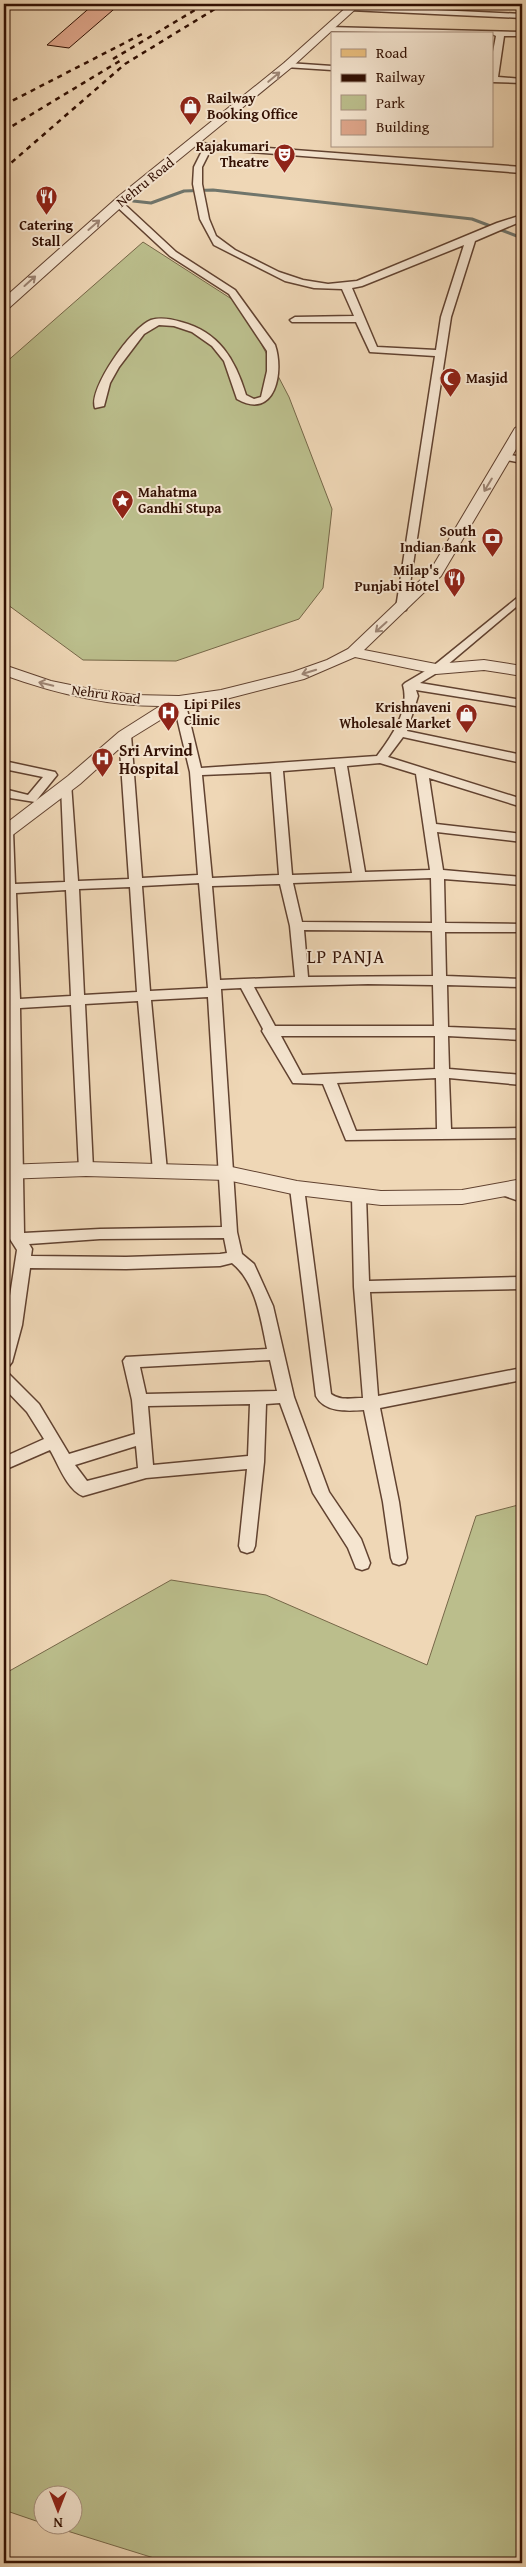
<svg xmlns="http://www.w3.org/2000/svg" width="526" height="2567" font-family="'Gentium Book Plus',serif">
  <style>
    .green { fill: #bbbe8c; stroke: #766748 }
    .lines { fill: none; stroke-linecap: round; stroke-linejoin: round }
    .stream { stroke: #70756b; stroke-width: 3 }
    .building { fill: #dfa68b; stroke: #321003 }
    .minor-casing { stroke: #614230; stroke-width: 3 }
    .tertiary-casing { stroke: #614230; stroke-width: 2 }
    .primary-casing { stroke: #321003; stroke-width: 3 }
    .minor { fill: #f5e5d0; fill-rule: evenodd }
    .tertiary { fill: #f5e5d0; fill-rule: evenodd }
    .primary { fill: #e8bc7b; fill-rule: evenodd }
    .rail { stroke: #321003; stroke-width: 2.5; stroke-dasharray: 5 5; stroke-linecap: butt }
    .oneway { stroke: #9d8574 }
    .labels { text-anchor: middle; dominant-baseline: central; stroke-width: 4; stroke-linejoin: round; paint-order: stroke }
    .far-poi-label { font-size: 14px; font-weight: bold; fill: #321003; stroke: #f5e5d0; text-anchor: start }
    .far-street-label { font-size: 14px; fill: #321003; stroke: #f5e5d0 }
    .poi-label { font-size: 16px; font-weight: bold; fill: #321003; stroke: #f5e5d0; text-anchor: start }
    .neighbourhood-label { font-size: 18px; letter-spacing: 1px; fill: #321003; stroke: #f5e5d0 }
  </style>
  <rect width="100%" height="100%" fill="#efd7b6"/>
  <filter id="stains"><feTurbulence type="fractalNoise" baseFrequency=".004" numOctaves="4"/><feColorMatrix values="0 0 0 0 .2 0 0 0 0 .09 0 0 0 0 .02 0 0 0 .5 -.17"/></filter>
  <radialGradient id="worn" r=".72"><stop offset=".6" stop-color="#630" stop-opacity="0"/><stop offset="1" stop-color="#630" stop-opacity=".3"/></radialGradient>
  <!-- green -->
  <g class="green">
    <polygon points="143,242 241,305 289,397 332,509 323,588 299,619 176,661 83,660 4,602 4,364"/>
    <polygon points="522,1504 522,2563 170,2563 48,2525 72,2524 72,2494 42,2494 42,2523 4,2510 4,1674 171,1580 266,1595 427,1665 476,1516"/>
  </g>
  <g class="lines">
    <!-- stream -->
    <polyline class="stream" points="133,201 151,203 184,191 213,190 472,219 522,238"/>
  </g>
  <!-- building -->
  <polygon class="building" points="94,4 120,4 69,48 47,45"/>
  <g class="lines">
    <defs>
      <g id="minor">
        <polygon points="352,6 522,14 522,18 349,10 349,6"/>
        <polygon points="328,27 522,32 522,36 504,36 498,77 522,79 522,83 492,82 492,57 496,36 492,34 325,31 324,29"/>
        <polygon points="288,63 332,66 332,70 285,67 285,63"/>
        <path d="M200 143 522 167V173L211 149 202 167V184L209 219 216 236 235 250 279 272 303 280 328 284 357 281 497 223 522 215V221L475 241 451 317 406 610 402 611 396 608 435 356 370 352 356 322H292L290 320 295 317 354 316 342 289 314 288 285 281 214 245 200 219 193 184 194 167 203 149 196 146ZM464 245 441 317 436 350 377 347 352 288 362 286Z"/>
        <path d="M115 201H121L176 252 235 290 275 345C284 371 276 421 237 399L224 361 212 346 192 332 174 326 159 325 144 334 119 367 110 383 104 406 95 408C88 389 132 327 151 320 161 317 171 319 181 322 219 332 235 359 246 395L254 399 261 397 267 371V351L229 294 170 256 115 205Z"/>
        <polygon points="505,454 522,457 522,463 501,459 500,457"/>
        <path d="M522 594V602L440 671 420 683 522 700V707L416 690 418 696 407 731 522 755V763L403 737 388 757 522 799V807L429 778 436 824 522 834V842L437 832 443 870 522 877V885L444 879 445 923 522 924V932H445L446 976 522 979V987L447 985 448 1027 522 1030V1040L448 1036 449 1069 522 1075V1085L449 1078 451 1129 522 1128V1138L346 1140 323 1084 293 1083 262 1031 263 1029 241 988 221 989 237 1232 242 1254 254 1264 273 1306 294 1397 329 1492 361 1539 370 1563 368 1568 362 1570 356 1568 348 1548 313 1493 280 1403 266 1404 264 1462 255 1546 253 1551 247 1553 241 1551 239 1546 247 1469 146 1478 83 1496C67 1490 58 1463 50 1450L4 1470V1457L44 1439 27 1412 4 1388V1372L9 1374 39 1404 69 1454 135 1434 132 1400 123 1361 126 1357 267 1349C261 1320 256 1282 232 1263L220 1266 126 1269 30 1268 22 1325 12 1362 9 1366 4 1368V1335L17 1250 10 1239 7 1172 4 828H11L13 831 15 884 65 882 61 786 63 783H71L78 881 129 879 119 735 125 731 131 735 142 878 198 875 190 772 173 701 175 698H183L185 701 201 768 377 756C392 736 410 710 403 685L405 683 432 667ZM380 763 416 774 430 870 365 872 347 766ZM335 767 352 873 292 875 283 771ZM271 772 279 875 212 878 202 775ZM431 878 432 923 302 922 293 883ZM199 883 208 988 150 991 142 886ZM280 884 290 926 295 977 220 980 212 886ZM130 887 137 992 84 995 79 889ZM66 890 71 996 20 999 16 893ZM304 930 432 931 433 976 308 977ZM368 984 433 985 434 1026H275L254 987ZM208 997 222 1227 100 1229 24 1233 20 1008 71 1005 79 1169 86 1174 93 1169 85 1004 138 1001 153 1171 160 1176 167 1171 151 1000ZM281 1036H435V1069L302 1075ZM436 1078 437 1129 356 1131 337 1083ZM224 1238 227 1253 220 1254 126 1257 31 1256 32 1249 29 1244 100 1239ZM270 1360 277 1391 146 1394 140 1367ZM250 1404 248 1456 153 1465 148 1406ZM136 1446 138 1468 87 1481 75 1465Z"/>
        <polygon points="4,761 55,772 57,775 35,802 4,797 4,789 28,795 43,777 4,769"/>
        <path d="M297 1183 304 1188 331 1394C340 1401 352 1398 363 1398L354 1287 352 1196 354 1192H364L366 1196 369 1281 522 1277V1289L370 1292 378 1396 522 1368V1380L380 1408 399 1502 407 1558 405 1563 399 1565 393 1563 391 1558 383 1502 364 1410C348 1411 325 1413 316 1396L290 1188Z"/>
        <polygon points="504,1185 522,1191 522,1202 499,1194 497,1190 499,1186"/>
      </g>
      <g id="tertiary">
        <polygon points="350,4 361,4 292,67 127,202 9,308 4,309 4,298 119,196 284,63"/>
        <path d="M522 424V439L441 576 364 650 436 664 484 660 522 666V676L484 670 436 674 355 657 304 679 222 700 183 706 131 738 80 784 10 837 4 838V825L68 776 119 732 160 706C107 706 54 693 4 675V665L51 681 90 689 134 695 179 696 221 690 293 672 327 660 348 649 430 571 515 428Z"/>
        <polygon points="86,1162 227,1166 297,1181 381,1191 462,1190 522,1179 522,1193 462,1204 381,1205 297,1195 227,1180 86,1176 4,1179 4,1165"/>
      </g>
      <polygon id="primary" points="4,4 13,4 4,9"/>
    </defs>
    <!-- minor casing -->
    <use href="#minor" class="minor-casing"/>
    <!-- tertiary casing -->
    <use href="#tertiary" class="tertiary-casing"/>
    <!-- primary casing -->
    <use href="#primary" class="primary-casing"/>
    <!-- minor -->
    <use href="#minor" class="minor"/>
    <!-- tertiary -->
    <use href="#tertiary" class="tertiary"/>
    <!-- primary -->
    <use href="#primary" class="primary"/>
    <!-- rail -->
    <g class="rail">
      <polyline points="113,59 205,4"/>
      <polyline points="4,105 144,33"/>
      <polyline points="4,131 123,59"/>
      <polyline points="4,169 125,64 223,4"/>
    </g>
  </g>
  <!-- one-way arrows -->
  <defs><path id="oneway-shaft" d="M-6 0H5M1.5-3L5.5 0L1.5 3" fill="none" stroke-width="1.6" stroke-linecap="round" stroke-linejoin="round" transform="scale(1.25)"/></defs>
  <g class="oneway">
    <use href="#oneway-shaft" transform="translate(274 77) rotate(-40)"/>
    <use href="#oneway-shaft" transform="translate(94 225) rotate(-41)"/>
    <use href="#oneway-shaft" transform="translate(30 281) rotate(-42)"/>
    <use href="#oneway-shaft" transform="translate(488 485) rotate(121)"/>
    <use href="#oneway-shaft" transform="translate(381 627) rotate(138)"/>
    <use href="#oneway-shaft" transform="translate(309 672) rotate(163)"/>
    <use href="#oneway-shaft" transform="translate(46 684) rotate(-167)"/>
  </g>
  <!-- icons -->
  <defs>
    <symbol id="shop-pin" viewBox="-11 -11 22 30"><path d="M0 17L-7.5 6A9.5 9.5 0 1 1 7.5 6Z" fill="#8f2418" stroke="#f5e5d0"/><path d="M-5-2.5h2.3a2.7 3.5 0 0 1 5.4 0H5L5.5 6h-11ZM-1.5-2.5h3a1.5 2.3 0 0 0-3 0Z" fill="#fff"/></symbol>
    <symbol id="theatre-pin" viewBox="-11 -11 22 30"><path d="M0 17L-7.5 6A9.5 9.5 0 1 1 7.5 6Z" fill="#8f2418" stroke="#f5e5d0"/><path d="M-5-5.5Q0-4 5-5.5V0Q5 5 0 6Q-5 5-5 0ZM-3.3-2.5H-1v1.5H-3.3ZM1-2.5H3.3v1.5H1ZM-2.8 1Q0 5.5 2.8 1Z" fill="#fff"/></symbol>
    <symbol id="restaurant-pin" viewBox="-11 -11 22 30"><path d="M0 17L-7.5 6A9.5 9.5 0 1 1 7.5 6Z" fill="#8f2418" stroke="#f5e5d0"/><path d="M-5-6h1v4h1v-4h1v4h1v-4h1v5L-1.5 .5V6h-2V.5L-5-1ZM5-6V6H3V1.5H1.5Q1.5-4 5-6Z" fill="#fff"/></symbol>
    <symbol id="mosque-pin" viewBox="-11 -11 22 30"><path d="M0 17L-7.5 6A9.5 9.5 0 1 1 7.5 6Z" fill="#8f2418" stroke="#f5e5d0"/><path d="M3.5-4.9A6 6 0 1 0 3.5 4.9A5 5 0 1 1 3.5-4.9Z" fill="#fff"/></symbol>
    <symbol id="sight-pin" viewBox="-11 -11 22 30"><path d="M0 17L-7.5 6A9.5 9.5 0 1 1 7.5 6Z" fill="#8f2418" stroke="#f5e5d0"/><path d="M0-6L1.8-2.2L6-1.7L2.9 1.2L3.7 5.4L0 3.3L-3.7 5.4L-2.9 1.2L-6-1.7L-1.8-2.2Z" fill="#fff"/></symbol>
    <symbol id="bank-pin" viewBox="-11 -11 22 30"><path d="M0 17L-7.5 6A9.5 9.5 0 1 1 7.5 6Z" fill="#8f2418" stroke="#f5e5d0"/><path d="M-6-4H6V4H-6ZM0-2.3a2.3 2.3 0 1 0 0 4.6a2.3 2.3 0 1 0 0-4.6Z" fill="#fff"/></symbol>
    <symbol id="hospital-pin" viewBox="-11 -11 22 30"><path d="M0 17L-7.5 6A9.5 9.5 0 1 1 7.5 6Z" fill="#8f2418" stroke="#f5e5d0"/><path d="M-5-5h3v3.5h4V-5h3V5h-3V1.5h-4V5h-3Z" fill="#fff"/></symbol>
  </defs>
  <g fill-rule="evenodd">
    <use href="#shop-pin" x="178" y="94" width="25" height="34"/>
    <use href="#theatre-pin" x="272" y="142" width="25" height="34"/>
    <use href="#restaurant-pin" x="34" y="184" width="25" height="34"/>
    <use href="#mosque-pin" x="438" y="366" width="25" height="34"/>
    <use href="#sight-pin" x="110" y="488" width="25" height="34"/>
    <use href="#bank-pin" x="480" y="526" width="25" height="34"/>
    <use href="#restaurant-pin" x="442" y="566" width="25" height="34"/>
    <use href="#hospital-pin" x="156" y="700" width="25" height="34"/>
    <use href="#shop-pin" x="454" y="702" width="25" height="34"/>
    <use href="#hospital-pin" x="90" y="746" width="25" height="34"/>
  </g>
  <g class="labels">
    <!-- far-poi labels -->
    <g class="far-poi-label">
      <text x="207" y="98">Railway<tspan x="207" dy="16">Booking Office</tspan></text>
      <text x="269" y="146" text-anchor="end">Rajakumari<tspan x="269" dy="16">Theatre</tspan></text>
      <text x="46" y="225" text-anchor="middle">Catering<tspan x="46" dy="16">Stall</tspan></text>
      <text x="466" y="378">Masjid</text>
      <text x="138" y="492">Mahatma<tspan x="138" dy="16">Gandhi Stupa</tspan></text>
      <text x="476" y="531" text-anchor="end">South<tspan x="476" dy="16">Indian Bank</tspan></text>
      <text x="439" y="570" text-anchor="end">Milap's<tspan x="439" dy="16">Punjabi Hotel</tspan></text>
      <text x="184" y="704">Lipi Piles<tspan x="184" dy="16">Clinic</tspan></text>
      <text x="451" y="707" text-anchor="end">Krishnaveni<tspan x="451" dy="16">Wholesale Market</tspan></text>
    </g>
    <!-- far-street labels -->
    <g class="far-street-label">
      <text transform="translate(145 182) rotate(-39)">Nehru Road</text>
      <text transform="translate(106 694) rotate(8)">Nehru Road</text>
    </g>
    <!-- poi labels -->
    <g class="poi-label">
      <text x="119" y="750">Sri Arvind<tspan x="119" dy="18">Hospital</tspan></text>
    </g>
    <!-- neighbourhood labels -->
    <g class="neighbourhood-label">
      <text x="346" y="956">LP PANJA</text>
    </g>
  </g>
  <!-- margin -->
  <rect width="526" height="2567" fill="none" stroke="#efd7b6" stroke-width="20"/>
  <rect x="5" y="5" width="516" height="2557" fill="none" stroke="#321003" stroke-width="2.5"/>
  <rect x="10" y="10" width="506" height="2547" fill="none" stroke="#321003"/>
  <!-- legend -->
  <rect x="331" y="32" width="162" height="115" fill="#f5e5d0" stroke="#a7907e"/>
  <rect x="341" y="49" width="25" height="8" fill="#e8bc7b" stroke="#a7907e"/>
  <text x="376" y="58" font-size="15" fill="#321003">Road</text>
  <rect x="341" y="74" width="25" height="8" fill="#321003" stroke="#a7907e"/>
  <text x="376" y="82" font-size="15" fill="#321003">Railway</text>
  <rect x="341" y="95" width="25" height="15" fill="#bbbe8c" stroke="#a7907e"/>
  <text x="376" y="108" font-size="15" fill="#321003">Park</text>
  <rect x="341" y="120" width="25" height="15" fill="#dfa68b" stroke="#a7907e"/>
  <text x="376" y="132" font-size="15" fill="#321003">Building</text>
  <!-- north arrow -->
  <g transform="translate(58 2510) rotate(180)"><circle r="24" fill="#f5e5d0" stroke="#a7907e"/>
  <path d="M0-4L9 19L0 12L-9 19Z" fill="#8f2418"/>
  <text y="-8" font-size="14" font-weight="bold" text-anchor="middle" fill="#321003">N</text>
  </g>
  <rect width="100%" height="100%" filter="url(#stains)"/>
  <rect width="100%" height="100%" fill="url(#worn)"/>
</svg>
